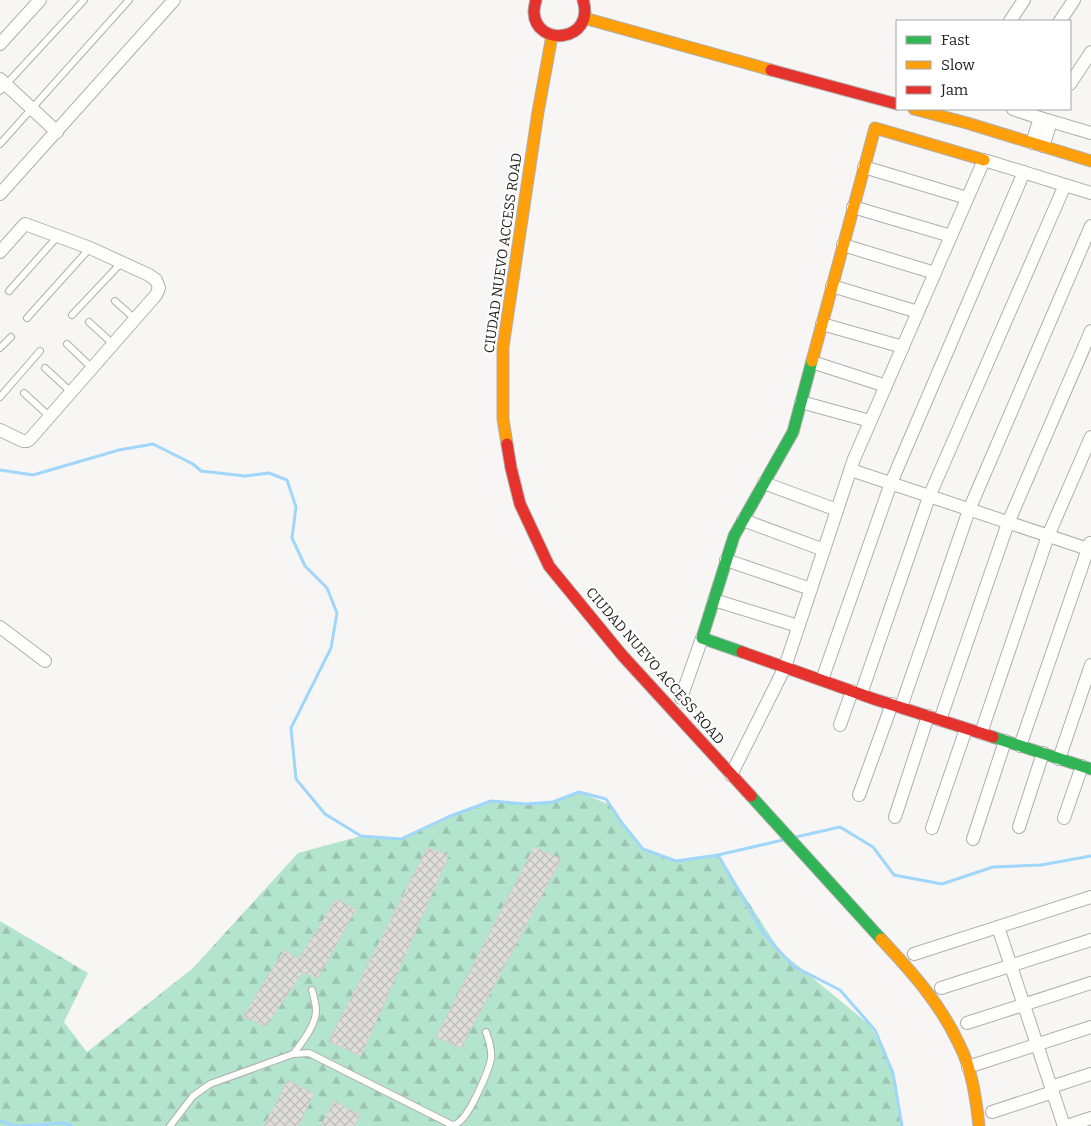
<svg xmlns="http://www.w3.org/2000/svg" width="1091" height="1126" font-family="Bitter,serif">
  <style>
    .forest { fill: url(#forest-firs) }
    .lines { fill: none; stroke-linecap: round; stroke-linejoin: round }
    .stream { stroke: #a0d6fa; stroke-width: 3 }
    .building { fill: url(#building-cross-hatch); stroke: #d1d0ce }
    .lane-casing { stroke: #b0afae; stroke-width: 8 }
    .street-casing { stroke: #b0afae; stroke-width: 14 }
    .fast-casing { stroke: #b0afae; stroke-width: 13 }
    .slow-casing { stroke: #b0afae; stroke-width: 13 }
    .jam-casing { stroke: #b0afae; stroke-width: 13 }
    .lane { stroke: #fefefd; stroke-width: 6 }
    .street { stroke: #fefefd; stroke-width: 12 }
    .fast { stroke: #30b455; stroke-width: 11 }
    .slow { stroke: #ff9f0a; stroke-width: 11 }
    .jam { stroke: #e5322d; stroke-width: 11 }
    .labels { text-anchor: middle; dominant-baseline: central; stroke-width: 4; stroke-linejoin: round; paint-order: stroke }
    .street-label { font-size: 14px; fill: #222120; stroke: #fff }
  </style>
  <defs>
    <pattern id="forest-firs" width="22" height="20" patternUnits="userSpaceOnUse" patternTransform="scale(1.25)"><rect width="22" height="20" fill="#b3e4cd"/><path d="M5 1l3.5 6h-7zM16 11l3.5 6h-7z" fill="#9ac3b0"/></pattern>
    <pattern id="building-cross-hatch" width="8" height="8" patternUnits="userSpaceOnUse" patternTransform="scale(1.25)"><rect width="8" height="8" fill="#dfdddc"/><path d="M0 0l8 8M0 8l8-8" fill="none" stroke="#bfbdbc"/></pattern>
  </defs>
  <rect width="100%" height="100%" fill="#f8f6f4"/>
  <!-- forest -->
  <polygon class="forest" points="579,792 610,805 643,849 676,861 718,855 780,951 871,1026 893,1073 902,1126 0,1126 0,921 88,973 64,1022 87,1052 193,968 298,853 361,836 401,839 447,817 494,801 528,804 553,802"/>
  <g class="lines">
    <!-- stream -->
    <g class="stream">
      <polyline points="0,470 33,475 119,450 153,444 193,464 201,471 245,476 269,473 287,480 296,507 292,538 305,566 327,588 337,613 331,648 291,728 296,779 325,814 361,836 401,839 448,817 491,801 526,804 553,802 579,792 606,799 622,823 643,849 676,861 718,855 783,840"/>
      <polyline points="796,837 840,827 873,847 894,875 942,884 993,867 1041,865 1091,856"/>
      <polyline points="718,855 764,934 793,966 840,990 875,1030 893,1073 902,1126"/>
      <polyline points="0,1121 17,1126"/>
      <polyline points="21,1126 64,1123 72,1126"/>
    </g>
  </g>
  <!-- building -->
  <g class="building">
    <polygon points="534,847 561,859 461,1048 436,1037"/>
    <polygon points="427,848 449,855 361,1056 329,1041"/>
    <polygon points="336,899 356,909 318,978 303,972 266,1026 243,1017 284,950 299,959"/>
    <polygon points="288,1080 314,1094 298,1126 264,1126"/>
    <polygon points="334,1101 360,1115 354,1126 321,1126"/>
  </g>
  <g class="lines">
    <defs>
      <g id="lane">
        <polyline points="0,91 84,0"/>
        <polyline points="0,144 129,0"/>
        <polyline points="9,291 58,236"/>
        <polyline points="115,301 135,319"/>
        <polyline points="72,315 122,262"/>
        <polyline points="27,318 90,248"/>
        <polyline points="89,322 113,344"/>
        <polyline points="67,344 92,368"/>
        <polyline points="0,348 11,337"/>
        <polyline points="45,368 71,392"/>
        <polyline points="24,393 49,416"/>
        <polyline points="0,397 40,351"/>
        <path d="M293 1054C302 1043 316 1025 316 1011 316 1004 314 997 312 990"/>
        <path d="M170 1126 193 1096 210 1084 293 1054 309 1053 452 1125C454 1125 457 1124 459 1122 470 1114 488 1073 491 1059 492 1050 489 1040 486 1032"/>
      </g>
      <g id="street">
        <polyline points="1010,21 1024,0"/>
        <polyline points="1060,21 1074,0"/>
        <polyline points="0,44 40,0"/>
        <polyline points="0,79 57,132"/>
        <polyline points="1070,84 1091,52"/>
        <polyline points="1013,109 1040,118 1091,133"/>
        <polyline points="1032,143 1040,118"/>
        <polyline points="1043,146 1051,122"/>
        <polyline points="864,167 967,198"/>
        <polyline points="0,194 174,0"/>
        <polyline points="853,207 951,236"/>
        <polyline points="843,245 935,273"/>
        <polyline points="0,252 25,224 90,248 149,275 156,280 159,288 156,295 30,439 27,441 23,441 0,430"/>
        <polyline points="832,286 918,312"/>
        <polyline points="822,324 903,347"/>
        <polyline points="812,362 886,386"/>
        <polyline points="801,402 870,421"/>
        <polyline points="851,470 1091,550"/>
        <polyline points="764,483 837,510"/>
        <polyline points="743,520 824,550"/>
        <polyline points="726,560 811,589"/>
        <polyline points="714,600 798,626"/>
        <polyline points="0,627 45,661"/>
        <polyline points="822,680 891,483 1024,172"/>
        <polyline points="861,694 929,497 1065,185"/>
        <polyline points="681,698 702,638"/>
        <polyline points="901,707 969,510 1091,226"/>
        <polyline points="940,720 1008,523 1091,331"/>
        <polyline points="840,725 852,691"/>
        <polyline points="981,733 1048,536 1091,437"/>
        <polyline points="1020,746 1090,543"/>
        <polyline points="1059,759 1091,665"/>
        <polyline points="731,775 785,667 854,459 984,160 1091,193"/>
        <polyline points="859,795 892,704"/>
        <polyline points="895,817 928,716"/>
        <polyline points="1064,818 1082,766"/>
        <polyline points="1019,827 1043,753"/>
        <polyline points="932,828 966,729"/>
        <polyline points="973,839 1005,741"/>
        <polyline points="998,927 1064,1126"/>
        <polyline points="914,954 1091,897"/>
        <polyline points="941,988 1091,940"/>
        <polyline points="967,1023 1091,983"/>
        <polyline points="968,1067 1091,1027"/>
        <polyline points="1051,1087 1091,1074"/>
        <polyline points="992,1112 1053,1092"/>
        <polyline points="1067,1126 1091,1118"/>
      </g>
      <g id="fast">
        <polyline points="742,652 702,638 734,536 793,432 812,361"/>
        <polyline points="993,737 1091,769"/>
        <polyline points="751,796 881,939"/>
      </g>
      <g id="slow">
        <polyline points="584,18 771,70"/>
        <polyline points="914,109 967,123 1091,161"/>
        <polyline points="812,361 875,128 984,160"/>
        <polyline points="507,444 503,419 503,347 538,112 552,36"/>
        <path d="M881 939C911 971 940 1003 959 1044 972 1069 976 1098 979 1126"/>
      </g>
      <g id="jam">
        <path d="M536 0C535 4 534 8 534 12 535 48 596 42 583 0"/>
        <polyline points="771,70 897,104"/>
        <polyline points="507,444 511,468 520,504 549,566 622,655 751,796"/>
        <polyline points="742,652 874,699 993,737"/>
      </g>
    </defs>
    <!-- lane casing -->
    <use href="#lane" class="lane-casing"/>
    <!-- street casing -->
    <use href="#street" class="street-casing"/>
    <!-- fast casing -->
    <use href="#fast" class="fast-casing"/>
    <!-- slow casing -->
    <use href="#slow" class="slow-casing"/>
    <!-- jam casing -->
    <use href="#jam" class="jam-casing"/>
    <!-- lane -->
    <use href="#lane" class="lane"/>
    <!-- street -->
    <use href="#street" class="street"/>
    <!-- fast -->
    <use href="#fast" class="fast"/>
    <!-- slow -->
    <use href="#slow" class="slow"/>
    <!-- jam -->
    <use href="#jam" class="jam"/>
  </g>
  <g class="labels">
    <!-- street labels -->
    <g class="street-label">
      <text transform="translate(503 253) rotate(-82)">CIUDAD NUEVO ACCESS ROAD</text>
      <text transform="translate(655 666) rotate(49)">CIUDAD NUEVO ACCESS ROAD</text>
    </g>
  </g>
  <!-- legend -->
  <rect x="896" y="20" width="175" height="90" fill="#ffffff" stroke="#a7a6a6"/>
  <rect x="906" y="36" width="25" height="8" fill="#30b455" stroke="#a7a6a6"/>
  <text x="941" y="45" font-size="15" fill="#222120">Fast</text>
  <rect x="906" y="61" width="25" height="8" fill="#ff9f0a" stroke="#a7a6a6"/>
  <text x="941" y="70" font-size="15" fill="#222120">Slow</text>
  <rect x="906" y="86" width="25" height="8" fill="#e5322d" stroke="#a7a6a6"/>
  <text x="941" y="95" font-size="15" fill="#222120">Jam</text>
</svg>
